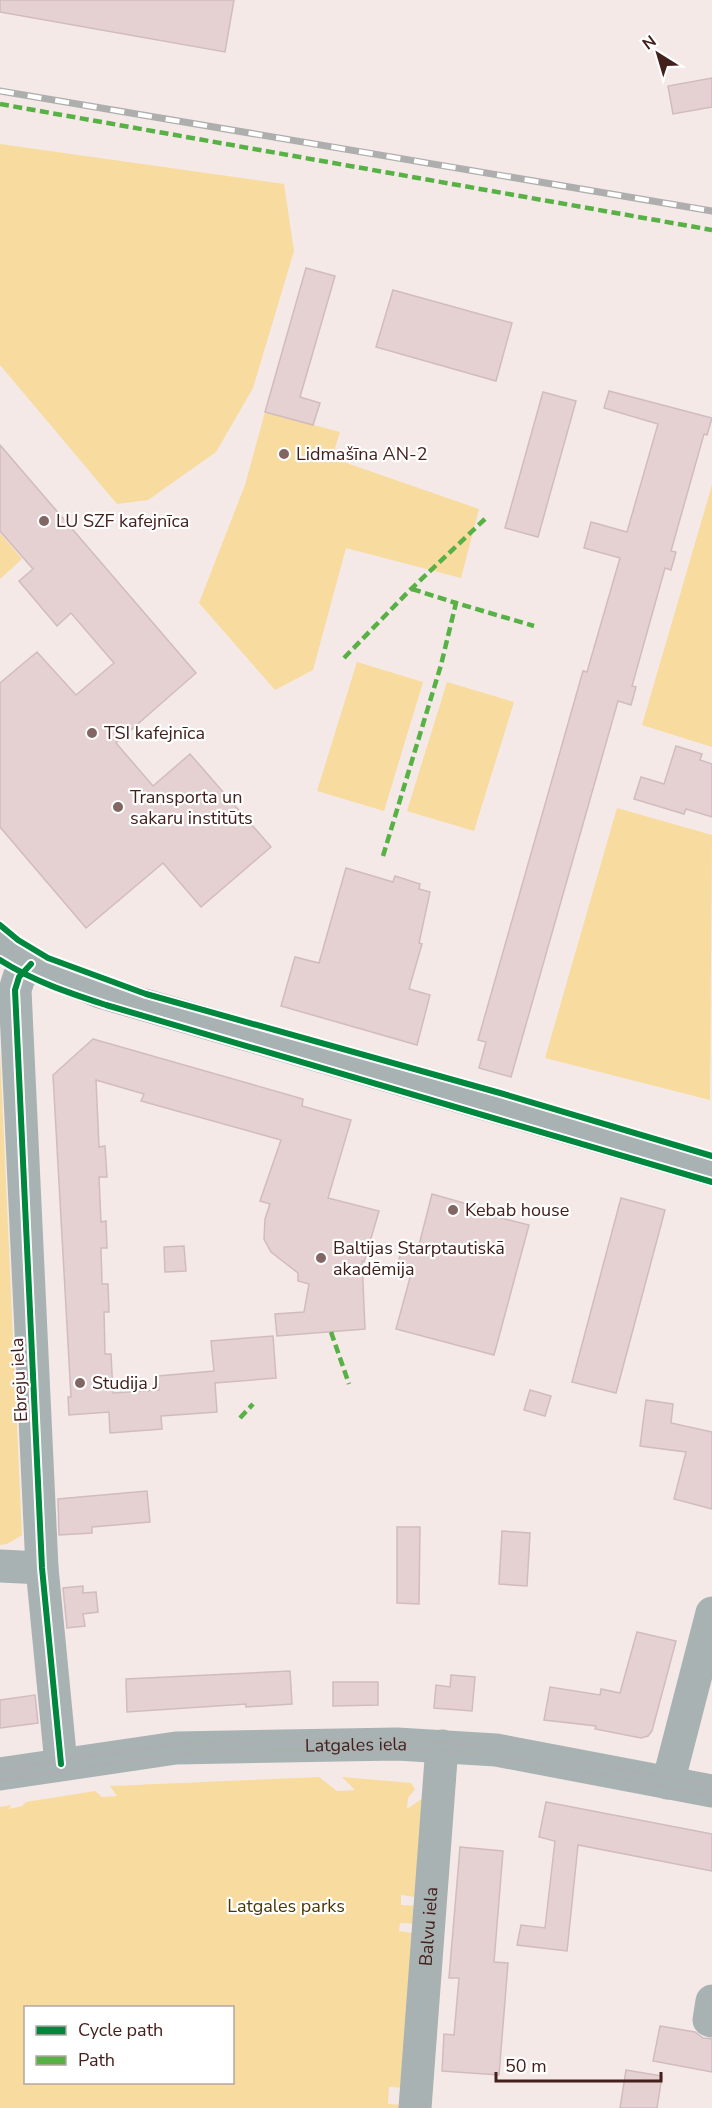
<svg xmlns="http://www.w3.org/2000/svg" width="712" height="2108" font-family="'Nunito Sans',sans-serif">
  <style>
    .green { fill: #f8db9e; fill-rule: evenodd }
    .building { fill: #e5d1d2; stroke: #d1bbbe; stroke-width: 1.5 }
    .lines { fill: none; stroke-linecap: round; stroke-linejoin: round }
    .minor { stroke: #a8b2b3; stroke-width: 33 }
    .tram { stroke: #aeaeae; stroke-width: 1.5 }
    .rail-casing { stroke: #aeaeae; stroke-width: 7 }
    .rail { stroke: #fff; stroke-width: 4.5; stroke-dasharray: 14; stroke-linecap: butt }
    .quiet { stroke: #57b145; stroke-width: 4.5; stroke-dasharray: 9 4.5; stroke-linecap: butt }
    .cycleway-casing { stroke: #fff; stroke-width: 10 }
    .cycleway { stroke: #00873e; stroke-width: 6 }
    .poi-dot { fill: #816663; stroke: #fff; stroke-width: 2 }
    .labels { text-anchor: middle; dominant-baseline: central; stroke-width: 4.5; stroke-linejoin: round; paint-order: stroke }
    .poi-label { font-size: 18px; fill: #43201c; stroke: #fff; text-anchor: start }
    .street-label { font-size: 18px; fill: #43201c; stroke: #fff }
    .park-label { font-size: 18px; fill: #493600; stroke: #fff }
  </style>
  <rect width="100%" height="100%" fill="#f4e9e7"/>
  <!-- green -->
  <g class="green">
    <polygon points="0,144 284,184 294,251 253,388 216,452 148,500 117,504 0,365"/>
    <polygon points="265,412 340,432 332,458 479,509 461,578 346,548 313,670 275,690 199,603 245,485"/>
    <polygon points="712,485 712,747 642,725"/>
    <polygon points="0,533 22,559 0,579"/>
    <polygon points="357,662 423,682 384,811 317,791"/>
    <polygon points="447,682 514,702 474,831 407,811"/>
    <polygon points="617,808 712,835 710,1100 545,1058"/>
    <polygon points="0,1051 22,1535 7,1544 0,1545"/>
    <path d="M319 1777 337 1791 355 1790 342 1777 411 1783 415 1789 408 1798 407 1809 429 1794 422 1898 401 1895V1905L421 1906 419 1924 400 1923 399 1931 419 1934 407 2088 389 2087 388 2104 405 2105V2108H0V1807L11 1805 9 1809 22 1806 26 1802 95 1791 102 1797 117 1796 110 1786ZM26 2008H232V2082H26Z"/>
  </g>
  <!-- building -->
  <g class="building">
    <polygon points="0,0 234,0 225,52 0,12"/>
    <polygon points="712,78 712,107 673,114 668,86"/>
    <polygon points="306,268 335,276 300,397 320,403 313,425 265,412"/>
    <polygon points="393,290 512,323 496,381 376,347"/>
    <polygon points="609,391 712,418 707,435 704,434 671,551 676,552 671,570 665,568 632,686 636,687 631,705 618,701 511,1077 479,1068 486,1042 478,1040 583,671 587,672 620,558 584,548 591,522 627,532 658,424 604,408"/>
    <polygon points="543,392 576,401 538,537 505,528"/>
    <polygon points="0,445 196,673 116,743 153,786 190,754 271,847 201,907 163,863 86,928 0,827 0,683 37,652 76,695 114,663 71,613 57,626 19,581 33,569 0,531"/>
    <polygon points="676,746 702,754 700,760 712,764 712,817 686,809 684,814 634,799 641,777 664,784"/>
    <polygon points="346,868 393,882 395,876 420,884 419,889 430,892 419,943 422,944 409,989 430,995 417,1045 281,1006 295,957 319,963"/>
    <polygon points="93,1039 303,1099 302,1106 351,1120 328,1198 379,1211 364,1262 362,1261 365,1329 277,1336 275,1314 304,1312 309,1284 298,1281 298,1273 271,1252 264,1239 265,1219 270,1204 260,1201 281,1140 141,1101 144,1094 96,1080 99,1147 105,1146 107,1177 99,1177 101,1222 106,1221 107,1248 101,1248 102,1284 108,1284 109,1312 104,1312 105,1354 111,1354 113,1393 159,1390 158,1376 214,1371 211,1341 273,1336 276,1378 215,1383 217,1412 161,1416 162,1429 110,1433 109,1412 69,1415 68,1397 71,1397 53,1075"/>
    <polygon points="432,1194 478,1207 477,1212 529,1225 494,1355 396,1329 411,1274 396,1270 403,1245 418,1249"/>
    <polygon points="621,1198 665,1210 616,1393 572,1382"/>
    <polygon points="184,1246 186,1271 165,1272 164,1247"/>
    <polygon points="530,1390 551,1396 545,1416 524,1410"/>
    <polygon points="646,1400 673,1404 671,1423 712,1432 712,1509 674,1499 686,1452 640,1446"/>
    <polygon points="147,1491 150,1522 92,1527 92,1533 59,1535 58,1499"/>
    <polygon points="397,1527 420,1527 419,1604 397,1603"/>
    <polygon points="502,1531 530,1533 527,1586 499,1584"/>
    <polygon points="83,1586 83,1593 96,1592 98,1612 83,1614 85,1626 67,1628 63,1588"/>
    <polygon points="637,1632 676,1641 652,1731 648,1736 641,1738 595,1729 596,1726 544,1720 550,1687 600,1695 601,1689 620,1693"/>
    <polygon points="290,1671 292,1704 246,1707 246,1704 127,1712 126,1679"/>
    <polygon points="451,1675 475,1677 472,1711 434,1708 436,1685 450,1687"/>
    <polygon points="333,1682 378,1682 378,1705 333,1706"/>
    <polygon points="35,1695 38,1723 0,1728 0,1700"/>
    <polygon points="546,1802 712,1834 712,1871 578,1845 567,1951 517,1945 521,1925 545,1928 555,1841 539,1837"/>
    <polygon points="460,1847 503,1851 494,1962 508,1963 499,2075 442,2071 444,2034 454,2035 459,1978 449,1978"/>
    <polygon points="660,2026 695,2032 703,2038 712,2039 712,2072 653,2061"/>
    <polygon points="626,2070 662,2076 657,2108 620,2108"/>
  </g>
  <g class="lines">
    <!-- minor -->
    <g class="minor">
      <polyline points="0,944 31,964 100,992 712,1170"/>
      <polyline points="31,964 19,977 15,990 42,1568 61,1764"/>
      <polyline points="0,1566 42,1568"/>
      <path id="s1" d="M0 1774 176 1748 397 1744 496 1750 712 1791"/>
      <polyline points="668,1783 712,1613"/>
      <polyline points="712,2001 709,2020 712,2021"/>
      <path id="s2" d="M415 2108 442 1746"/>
    </g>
    <!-- tram -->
    <g class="tram">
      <polyline points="576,1761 712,1786"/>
      <polyline points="0,1769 182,1743 409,1740 502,1748"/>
      <polyline points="0,1780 186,1753 412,1749 488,1754 712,1795"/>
    </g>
    <defs>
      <polyline id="rail" points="0,91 712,211"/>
    </defs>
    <!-- rail casing -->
    <use href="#rail" class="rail-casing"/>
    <!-- rail -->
    <use href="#rail" class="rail"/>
    <!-- quiet -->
    <g class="quiet">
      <polyline points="0,104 712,230"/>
      <polyline points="412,589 456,603"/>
      <polyline points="344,658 409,591 486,518"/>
      <polyline points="383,856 441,665 456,603 534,626"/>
      <polyline points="331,1332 349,1384"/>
      <polyline points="240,1418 253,1404"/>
    </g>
    <defs>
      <g id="cycleway">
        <polyline points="0,925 18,940 48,958 146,994 500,1093 712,1156"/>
        <path d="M0 960C33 981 69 993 106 1005L712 1182"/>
        <polyline points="31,964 19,977 15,990 42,1568 61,1764"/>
      </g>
    </defs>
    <!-- cycleway casing -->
    <use href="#cycleway" class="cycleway-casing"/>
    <!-- cycleway -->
    <use href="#cycleway" class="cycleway"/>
  </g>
  <!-- markers -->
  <g class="poi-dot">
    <circle cx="284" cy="454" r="6"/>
    <circle cx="44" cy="521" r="6"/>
    <circle cx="92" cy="733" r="6"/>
    <circle cx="118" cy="807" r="6"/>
    <circle cx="453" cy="1210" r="6"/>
    <circle cx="321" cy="1258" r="6"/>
    <circle cx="80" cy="1383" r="6"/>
  </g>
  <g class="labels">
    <!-- poi labels -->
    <g class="poi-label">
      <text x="296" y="454">Lidmašīna AN-2</text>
      <text x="56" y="521">LU SZF kafejnīca</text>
      <text x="104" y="733">TSI kafejnīca</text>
      <text x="130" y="797">Transporta un<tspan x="130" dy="21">sakaru institūts</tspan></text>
      <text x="465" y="1210">Kebab house</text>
      <text x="333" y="1248">Baltijas Starptautiskā<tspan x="333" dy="21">akadēmija</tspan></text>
      <text x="92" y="1383">Studija J</text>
    </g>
    <!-- street labels -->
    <g class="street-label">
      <text transform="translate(19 1380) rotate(-93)">Ebreju iela</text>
      <text stroke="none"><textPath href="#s1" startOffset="358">Latgales iela</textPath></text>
      <text stroke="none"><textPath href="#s2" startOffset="182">Balvu iela</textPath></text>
    </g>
    <!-- park labels -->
    <g class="park-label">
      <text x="286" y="1906">Latgales parks</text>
    </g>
  </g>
  <!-- legend -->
  <rect x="24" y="2006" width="210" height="78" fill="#ffffff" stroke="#b4a6a4" stroke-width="1.5"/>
  <rect x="36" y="2026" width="30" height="9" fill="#00873e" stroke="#b4a6a4" stroke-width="1.5"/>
  <text x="78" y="2036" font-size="18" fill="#43201c">Cycle path</text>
  <rect x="36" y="2056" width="30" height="9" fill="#57b145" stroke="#b4a6a4" stroke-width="1.5"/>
  <text x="78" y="2066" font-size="18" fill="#43201c">Path</text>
  <!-- north arrow -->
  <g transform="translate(658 54) rotate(323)" stroke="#ffffff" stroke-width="4.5" paint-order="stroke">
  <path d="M0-4.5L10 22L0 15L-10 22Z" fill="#43201c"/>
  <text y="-9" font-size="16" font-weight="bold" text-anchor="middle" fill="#43201c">N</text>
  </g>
  <!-- scale -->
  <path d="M496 2072v9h165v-9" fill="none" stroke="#43201c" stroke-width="3"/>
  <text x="505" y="2072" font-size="18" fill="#43201c" stroke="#ffffff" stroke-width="4.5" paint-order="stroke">50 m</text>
</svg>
